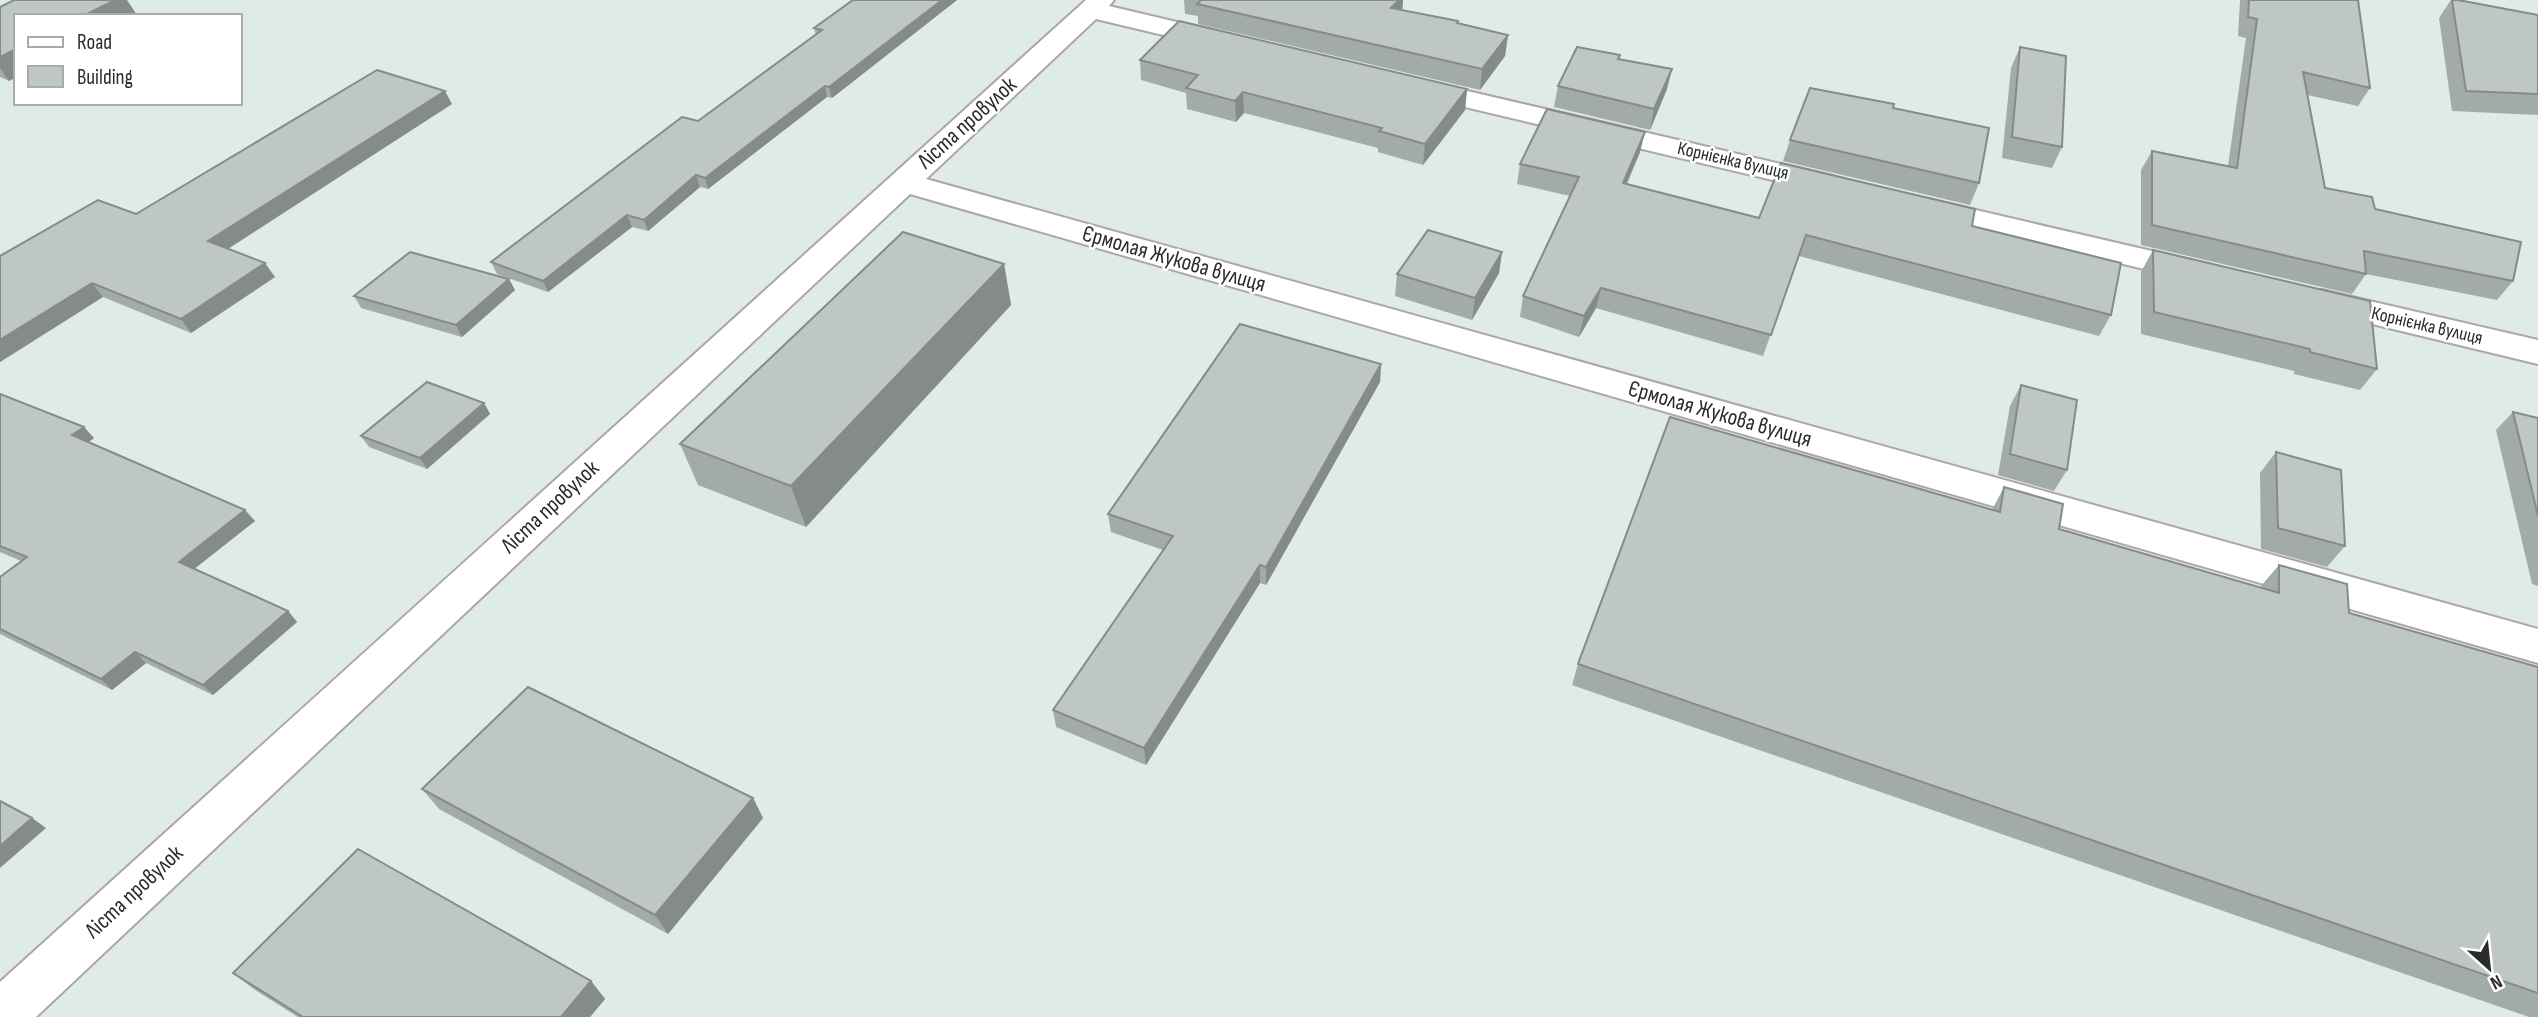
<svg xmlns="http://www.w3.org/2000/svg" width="2538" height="1017" font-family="'Sofia Sans Condensed',sans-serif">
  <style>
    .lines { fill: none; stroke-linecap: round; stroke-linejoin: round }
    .minor-casing { stroke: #afa5a5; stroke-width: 4 }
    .minor { fill: #fff; fill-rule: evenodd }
    .wall { fill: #a3aba9 }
    .shaded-wall { fill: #858b89 }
    .building { fill: #bec7c4; stroke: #858b89; stroke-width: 2 }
    .labels { text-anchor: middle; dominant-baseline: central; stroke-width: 5; stroke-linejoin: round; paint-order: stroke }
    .far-street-label { font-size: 19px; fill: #2b2b2b; stroke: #fff }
    .street-label { font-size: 23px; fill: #2b2b2b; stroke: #fff }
  </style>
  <rect width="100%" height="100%" fill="#dfebe7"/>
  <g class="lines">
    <defs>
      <g id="minor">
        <polygon points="1086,0 1114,0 1109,6 1232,35 1236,41 1232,47 1222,49 1096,19 926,179 2538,629 2538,663 910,194 36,1017 0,1017 0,982"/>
        <polygon points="1416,79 1828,175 1839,178 1843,184 1839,190 1828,193 1406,93 1402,87 1406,81"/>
        <polygon points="1924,198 2199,262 2211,265 2215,272 2211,279 2199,282 1913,214 1908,207 1913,200"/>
        <polygon points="2322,290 2538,340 2538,364 2310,309 2305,301 2310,293"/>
      </g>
    </defs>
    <!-- minor casing -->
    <use href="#minor" class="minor-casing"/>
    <!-- minor -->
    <use href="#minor" class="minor"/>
  </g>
  <!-- wall -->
  <g class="wall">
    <polygon points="853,0 957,0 832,98 827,97 708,189 700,187 648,231 632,227 548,292 497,274 491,262 698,121 816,35 814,28"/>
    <polygon points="1184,0 1403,0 1402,10 1458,21 1458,24 1508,35 1505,56 1480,90 1198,24 1198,16 1185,14"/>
    <polygon points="2240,0 2358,0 2370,88 2358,106 2307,95 2325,188 2375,209 2513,281 2497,300 2366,274 2352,294 2141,245 2141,170 2152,151 2228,166 2246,38 2238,36"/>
    <polygon points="2451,0 2458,0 2538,15 2538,115 2452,111 2439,18"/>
    <polygon points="0,7 137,15 9,81 0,77"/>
    <polygon points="2020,47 2062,147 2052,168 2002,158 2011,68"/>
    <polygon points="1620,55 1619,59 1667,89 1650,130 1554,107 1558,86"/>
    <polygon points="1140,60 1467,89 1465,110 1423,165 1378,152 1378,148 1244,113 1236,122 1187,109 1186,93 1141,80"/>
    <polygon points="452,104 228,249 275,277 191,333 103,297 0,362 0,256 136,214"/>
    <polygon points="1893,108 1979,183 1970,205 1783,161 1790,140"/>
    <polygon points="1640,152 1627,184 1759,218 1972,226 2111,315 2099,336 1799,256 1763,356 1596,308 1579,337 1520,317 1523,296 1570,196 1517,184 1520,164"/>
    <polygon points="2153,250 2377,369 2360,390 2294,374 2294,371 2141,334 2141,272"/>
    <polygon points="1502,252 1499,273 1472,320 1395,296 1397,274"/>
    <polygon points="1004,264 1011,305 806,527 698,485 680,444"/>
    <polygon points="515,290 462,337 361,308 354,296"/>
    <polygon points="1381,364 1380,382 1266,585 1260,583 1146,765 1056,727 1053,710 1163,550 1111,532 1108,514"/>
    <polygon points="2021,385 2067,470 2054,491 1998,475 2010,406"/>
    <polygon points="0,394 94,438 88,442 255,521 194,569 288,611 297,622 213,695 146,663 112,690 0,634 0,577 21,561 0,552"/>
    <polygon points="484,403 490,414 427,469 369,447 361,436"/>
    <polygon points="2513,412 2538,418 2538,586 2532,584 2496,430"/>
    <polygon points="2276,452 2345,546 2327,567 2261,549 2260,473"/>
    <polygon points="2004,487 2059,529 2261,588 2261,586 2279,565 2349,613 2538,667 2538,1017 2529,1017 1572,685 1578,664 1992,510"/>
    <polygon points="422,789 753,798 763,818 668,934 439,809"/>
    <polygon points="233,973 591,981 605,999 590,1017 298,1017 255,990"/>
  </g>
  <!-- shaded-wall -->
  <g class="shaded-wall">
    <polygon points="115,0 127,0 137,15 83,16"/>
    <polygon points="942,0 957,0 832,98 829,87"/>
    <polygon points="1399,0 1403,0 1402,15 1391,8"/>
    <polygon points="1508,35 1505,56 1480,90 1482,69"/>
    <polygon points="16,49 16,77 9,81 0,68 0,57"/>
    <polygon points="1672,69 1667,89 1650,130 1654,109"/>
    <polygon points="825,86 827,97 708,189 705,178"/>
    <polygon points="1467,89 1465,110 1423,165 1425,144"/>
    <polygon points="445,91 452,104 218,255 208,241"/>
    <polygon points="1243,92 1244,113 1236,122 1235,101"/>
    <polygon points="1645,132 1640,152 1618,203 1623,183"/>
    <polygon points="696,175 700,187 648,231 644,220"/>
    <polygon points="627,215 632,227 548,292 543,281"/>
    <polygon points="1502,252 1499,273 1472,320 1475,298"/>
    <polygon points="265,263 275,277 191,333 181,319"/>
    <polygon points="1004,264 1011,305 806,527 791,486"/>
    <polygon points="509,279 515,290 462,337 456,325"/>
    <polygon points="92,283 103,297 0,362 0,340"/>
    <polygon points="1601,288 1596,308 1579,337 1584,316"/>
    <polygon points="1381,364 1380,382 1266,585 1266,567"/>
    <polygon points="484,403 490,414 427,469 420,458"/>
    <polygon points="84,427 94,438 82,447 72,435"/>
    <polygon points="245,510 255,521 189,573 179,562"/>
    <polygon points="1260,565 1260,583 1146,765 1144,748"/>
    <polygon points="288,611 297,622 213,695 203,685"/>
    <polygon points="135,652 146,663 112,690 101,679"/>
    <polygon points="753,798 763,818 668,934 655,915"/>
    <polygon points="32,818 46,828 0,868 0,846"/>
    <polygon points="591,981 605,999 590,1017 561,1017"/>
  </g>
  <!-- building -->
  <g class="building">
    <polygon points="14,0 115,0 83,16 16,16 16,49 0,57 0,7"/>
    <polygon points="853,0 942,0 829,87 825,86 705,178 696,175 644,220 627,215 543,281 491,262 682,117 698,121 822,30 814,28"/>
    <polygon points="1201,0 1399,0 1391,8 1458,21 1457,23 1508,35 1482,69 1197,4"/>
    <polygon points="2249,0 2358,0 2370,88 2303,72 2325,188 2372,197 2375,209 2521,242 2513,281 2364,251 2366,274 2152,225 2152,151 2237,168 2257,19 2248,17"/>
    <polygon points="2452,0 2458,0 2538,15 2538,94 2466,91"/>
    <polygon points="1179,21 1467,89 1425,144 1379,131 1382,128 1243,92 1235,101 1186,88 1198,75 1140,60"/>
    <polygon points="1577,47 1620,55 1618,59 1672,69 1654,109 1558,86"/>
    <polygon points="2020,47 2066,56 2062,147 2012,137"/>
    <polygon points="377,70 445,91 208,241 265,263 181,319 92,283 0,340 0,256 98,200 136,214"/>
    <polygon points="1810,88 1894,104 1893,108 1989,128 1979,183 1790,140"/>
    <polygon points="1547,109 1645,132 1623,183 1759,218 1781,163 1975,209 1972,226 2121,263 2111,315 1806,235 1771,335 1601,288 1584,316 1523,296 1579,177 1520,164"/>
    <polygon points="1428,230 1502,252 1475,298 1397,274"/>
    <polygon points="903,232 1004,264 791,486 680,444"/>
    <polygon points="2153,250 2370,301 2377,369 2310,352 2310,349 2154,312"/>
    <polygon points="410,252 509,279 456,325 354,296"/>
    <polygon points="1240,324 1381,364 1266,567 1260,565 1144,748 1053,710 1173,536 1108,514"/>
    <polygon points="427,382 484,403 420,458 361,436"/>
    <polygon points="2021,385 2077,400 2067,470 2010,454"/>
    <polygon points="0,394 84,427 72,435 245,510 179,562 288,611 203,685 135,652 101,679 0,629 0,577 27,557 0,546"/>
    <polygon points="2513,412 2538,418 2538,516"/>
    <polygon points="1670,417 2000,512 2004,487 2063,504 2059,529 2279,593 2279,565 2347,584 2349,613 2538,667 2538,993 1578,664"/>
    <polygon points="2276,452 2341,470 2345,546 2278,528"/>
    <polygon points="528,687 753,798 655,915 422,789"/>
    <polygon points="0,801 32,818 0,846"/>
    <polygon points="358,849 591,981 561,1017 303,1017 233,973"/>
  </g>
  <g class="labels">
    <!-- far-street labels -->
    <g class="far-street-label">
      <text transform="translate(1733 161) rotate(13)">Корнієнка вулиця</text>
      <text transform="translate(2427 326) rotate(13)">Корнієнка вулиця</text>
    </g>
    <!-- street labels -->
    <g class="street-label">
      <text transform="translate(967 123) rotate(-42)">Ліста провулок</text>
      <text transform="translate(1174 259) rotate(16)">Єрмолая Жукова вулиця</text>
      <text transform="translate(1720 414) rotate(16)">Єрмолая Жукова вулиця</text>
      <text transform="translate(550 507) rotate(-43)">Ліста провулок</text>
      <text transform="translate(134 892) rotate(-43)">Ліста провулок</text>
    </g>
  </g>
  <!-- legend -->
  <rect x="14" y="14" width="228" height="91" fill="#ffffff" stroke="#aaaaaa" stroke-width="2"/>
  <rect x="28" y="37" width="35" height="10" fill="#ffffff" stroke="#aaaaaa" stroke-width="2"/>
  <text x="77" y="49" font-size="21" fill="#2b2b2b">Road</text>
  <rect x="28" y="66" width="35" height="21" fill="#bec7c4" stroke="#aaaaaa" stroke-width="2"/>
  <text x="77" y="84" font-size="21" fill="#2b2b2b">Building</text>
  <!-- north arrow -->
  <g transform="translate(2489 968) rotate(153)" stroke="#ffffff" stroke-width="5" paint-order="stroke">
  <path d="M0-5L12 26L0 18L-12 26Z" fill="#2b2b2b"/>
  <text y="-10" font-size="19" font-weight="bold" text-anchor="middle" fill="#2b2b2b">N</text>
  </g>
</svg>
